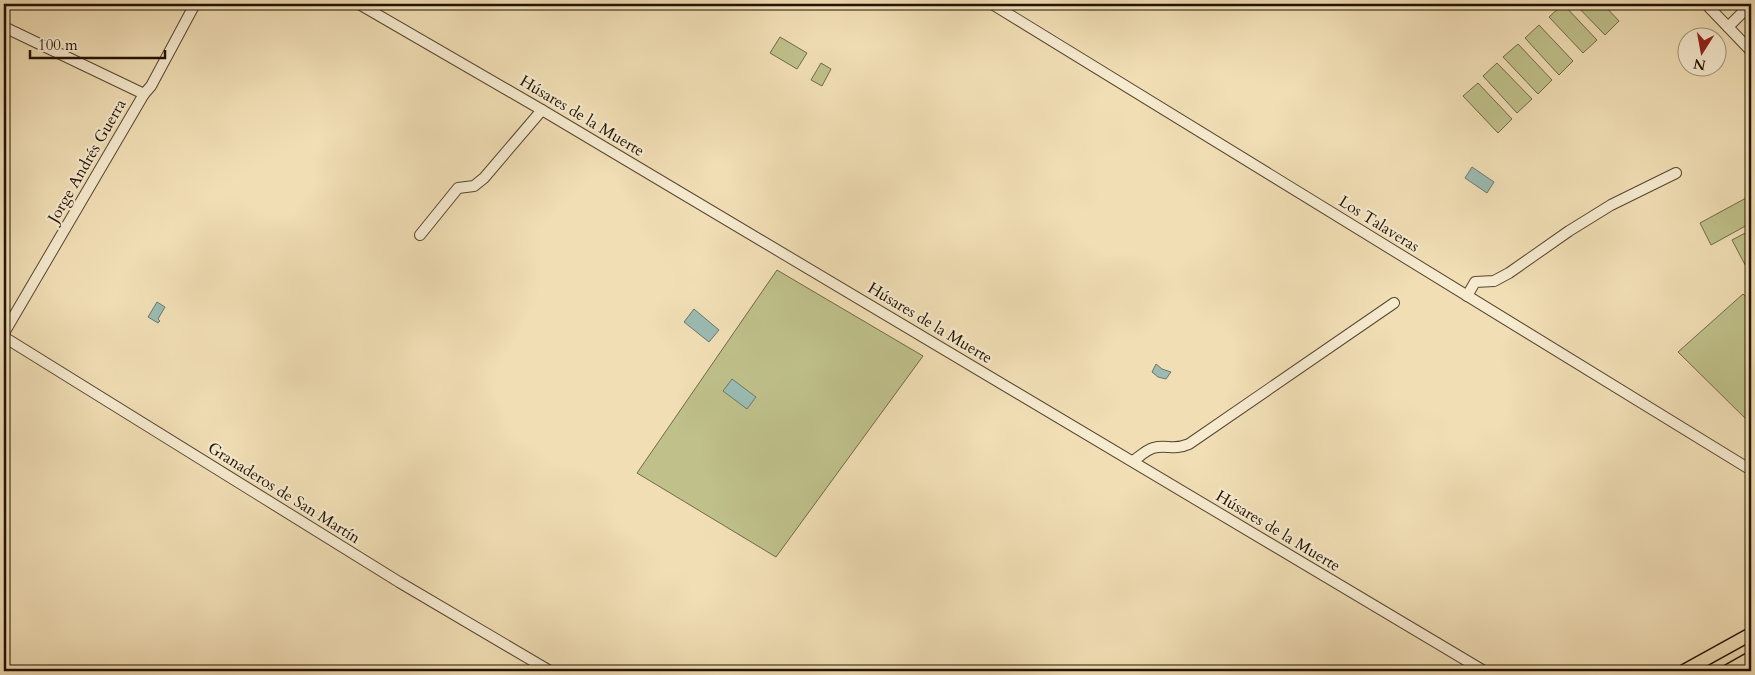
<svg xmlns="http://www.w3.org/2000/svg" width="1755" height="675" font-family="Cardo,serif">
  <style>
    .grass { fill: #bfc08a; stroke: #706a46 }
    .water { fill: #9bbbb3; stroke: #6a786c }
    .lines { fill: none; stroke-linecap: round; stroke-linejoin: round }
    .minor-casing { stroke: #55462e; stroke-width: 12 }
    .major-casing { stroke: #211301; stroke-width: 15 }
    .minor { stroke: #f6eacf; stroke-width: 10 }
    .major { stroke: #f1deb5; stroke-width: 12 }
    .labels { text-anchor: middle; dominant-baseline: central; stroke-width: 4.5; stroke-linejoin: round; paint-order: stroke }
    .street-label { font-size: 16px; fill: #211301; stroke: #f6eacf }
  </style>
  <rect width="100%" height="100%" fill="#f1deb5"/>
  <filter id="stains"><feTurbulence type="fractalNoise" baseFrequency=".004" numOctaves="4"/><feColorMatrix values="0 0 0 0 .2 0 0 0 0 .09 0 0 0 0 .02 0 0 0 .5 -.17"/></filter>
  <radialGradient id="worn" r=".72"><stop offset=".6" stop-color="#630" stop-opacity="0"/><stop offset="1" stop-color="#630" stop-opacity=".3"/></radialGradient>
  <!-- grass -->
  <g class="grass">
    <polygon points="1563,4 1597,40 1583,53 1549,17"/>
    <polygon points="1575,4 1603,4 1619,21 1605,35"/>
    <polygon points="1539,25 1573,61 1559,75 1525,38"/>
    <polygon points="780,37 807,53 797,69 770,53"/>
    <polygon points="1518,44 1552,80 1538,94 1503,57"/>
    <polygon points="821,63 831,69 822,86 811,80"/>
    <polygon points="1497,63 1532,99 1517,113 1483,76"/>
    <polygon points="1478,83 1512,119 1498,133 1463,96"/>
    <polygon points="1746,198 1751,208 1751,223 1711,245 1700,223"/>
    <polygon points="1751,230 1751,276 1732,240"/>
    <polygon points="777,270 923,356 776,557 637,473"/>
    <polygon points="1743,294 1751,303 1751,424 1678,352"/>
  </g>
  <!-- water -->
  <g class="water">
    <polygon points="1472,167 1494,182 1487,193 1465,178"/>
    <polygon points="157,302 165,307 158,319 160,321 158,323 148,317"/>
    <polygon points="694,309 719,330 709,342 684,322"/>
    <polygon points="1156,364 1162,369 1171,372 1166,379 1158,377 1152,372"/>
    <polygon points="732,379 756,397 747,409 723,391"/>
  </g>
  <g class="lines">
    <defs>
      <g id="minor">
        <polyline points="359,4 542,110 1484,671"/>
        <polyline points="992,4 1751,470"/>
        <polyline points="1706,4 1751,51"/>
        <polyline points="4,27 144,94"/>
        <polyline points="1728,27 1751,4"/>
        <polyline points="420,235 458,188 474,186 484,178 542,110"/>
        <polyline points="1467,296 1475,282 1494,281 1509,273 1569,231 1611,205 1676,173"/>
        <polyline points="4,333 144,94 151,86 195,4"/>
        <polyline points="4,337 399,582 550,671"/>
        <path d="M1133 461C1139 457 1146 450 1153 448 1167 444 1173 451 1189 444L1394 303"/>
      </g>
      <g id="major">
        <polyline points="1684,671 1751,634"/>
        <polyline points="1728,671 1751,658"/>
      </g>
    </defs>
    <!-- minor casing -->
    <use href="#minor" class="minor-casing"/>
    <!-- major casing -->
    <use href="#major" class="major-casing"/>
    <!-- minor -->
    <use href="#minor" class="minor"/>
    <!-- major -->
    <use href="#major" class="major"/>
  </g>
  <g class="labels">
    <!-- street labels -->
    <g class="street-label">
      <text transform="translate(582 116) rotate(31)">Húsares de la Muerte</text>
      <text transform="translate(87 161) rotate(-60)">Jorge Andrés Guerra</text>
      <text transform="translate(1379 224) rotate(32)">Los Talaveras</text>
      <text transform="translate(930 323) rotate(31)">Húsares de la Muerte</text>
      <text transform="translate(284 493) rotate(32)">Granaderos de San Martín</text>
      <text transform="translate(1278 531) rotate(31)">Húsares de la Muerte</text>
    </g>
  </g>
  <!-- margin -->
  <rect width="1755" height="675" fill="none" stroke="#f1deb5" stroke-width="20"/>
  <rect x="5" y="5" width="1745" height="665" fill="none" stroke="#211301" stroke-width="2.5"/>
  <rect x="10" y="10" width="1735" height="655" fill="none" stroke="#211301"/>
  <!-- north arrow -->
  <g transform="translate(1702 52) rotate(191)"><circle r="24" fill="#f6eacf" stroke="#a1947d"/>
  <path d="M0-4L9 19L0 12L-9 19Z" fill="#8f2418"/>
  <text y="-8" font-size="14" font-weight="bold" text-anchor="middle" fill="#211301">N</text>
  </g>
  <!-- scale -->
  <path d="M30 50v8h135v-8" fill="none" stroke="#211301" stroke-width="2.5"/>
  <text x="38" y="50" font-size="15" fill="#211301" stroke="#f6eacf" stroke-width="4" paint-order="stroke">100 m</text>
  <rect width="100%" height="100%" filter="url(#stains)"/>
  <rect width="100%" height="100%" fill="url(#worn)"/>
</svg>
